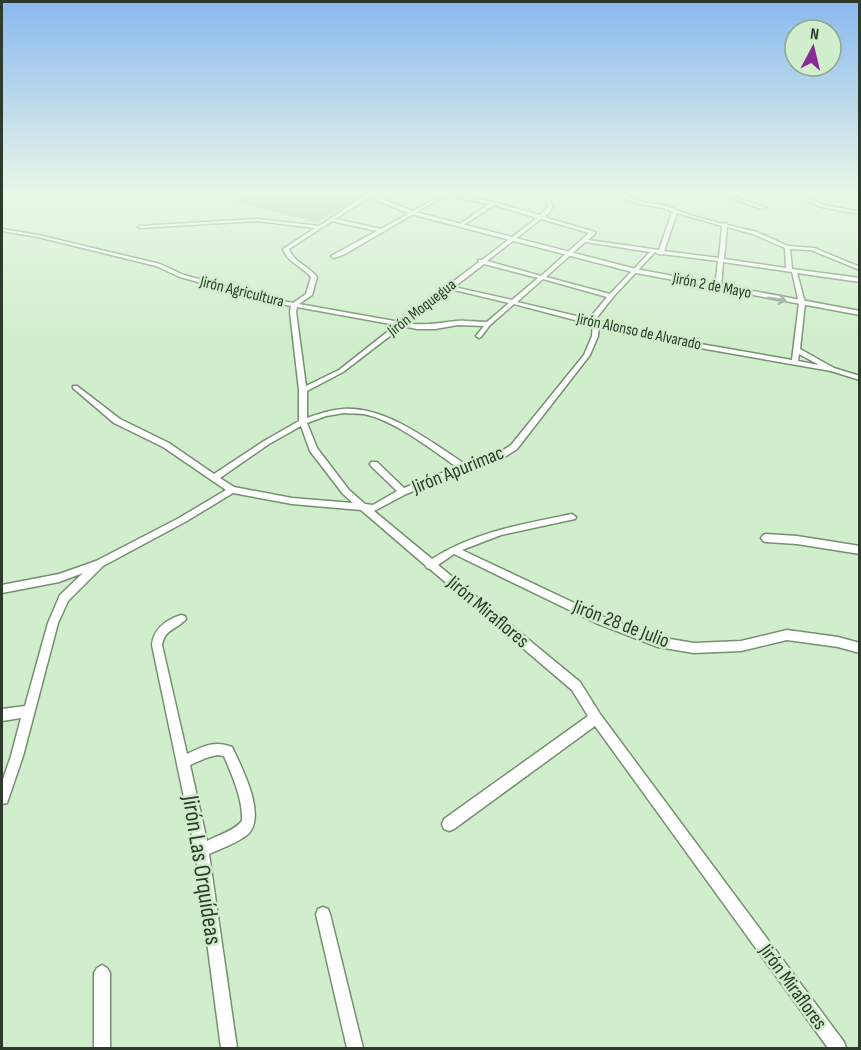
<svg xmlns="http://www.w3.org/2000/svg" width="861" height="1050" font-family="'Sofia Sans Condensed',sans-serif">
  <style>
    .green { fill: #96ce8d }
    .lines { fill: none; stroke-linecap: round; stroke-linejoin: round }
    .minor-casing { stroke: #759070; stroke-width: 3 }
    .secondary-casing { stroke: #759070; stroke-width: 3 }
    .minor { fill: #fff; fill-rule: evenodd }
    .secondary { fill: #fff; fill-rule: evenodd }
    .oneway { stroke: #969c96 }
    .labels { text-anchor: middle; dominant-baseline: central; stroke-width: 5; stroke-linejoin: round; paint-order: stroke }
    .far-street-label { font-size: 16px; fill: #2e3a2c; stroke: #d0eecb }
    .street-label { font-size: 20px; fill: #2e3a2c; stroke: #d0eecb }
    .near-street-label { font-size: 24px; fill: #2e3a2c; stroke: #d0eecb }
  </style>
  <rect width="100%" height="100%" fill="#d0eecb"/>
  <!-- green -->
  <polygon class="green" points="256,192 324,192 357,199 317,222 234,202"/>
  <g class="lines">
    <defs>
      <g id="minor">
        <path d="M375 192H381L370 197 335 219 381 229 445 193 493 202 540 215 549 206 541 192H545L553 206 549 213 544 217 595 232V234L588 240 659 250 672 212 664 208 639 204 610 192H616L642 202 667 206 689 215 723 224 727 223V225L757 232 788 246 814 248 860 267V270L811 250 790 249 792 269 860 278V282L797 273 805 303 800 349 834 368 860 376V380L831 371 683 345 599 325 598 336 590 355 517 449 503 458 467 469 406 494 374 511 432 559C474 532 523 524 572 514L576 517 575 519 501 535 462 550 604 617 658 637 694 643 741 641 787 630 838 637 860 643V653L838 647 787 640 741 651 694 653 658 647 596 623 454 554 438 565 580 682 600 714 844 1042 846 1048H828L595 726 454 829 449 831 444 829 442 824 444 819 588 716 572 690 430 569 427 568 425 565 361 510 292 504 233 493 185 522 103 566 68 601 58 623 23 756 7 803 2 804V782L11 756 21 718 2 721V709L25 706 48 623 60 595 83 573 59 582 2 593V585L59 574 96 561 179 518 226 490 163 447 114 423 73 388V386H77L120 419 169 443 214 474 264 441 299 421V390L290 312 291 306 269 302 180 277 156 266 38 237 2 231V229L38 235 160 264 184 275 272 299 293 303 306 294 311 277C302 266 288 263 283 249L315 228 258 221 140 228 138 227 140 226 258 219 319 226 366 195ZM446 195 489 204 460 224V226H462L494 205 537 218 482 260H478L479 262 400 322 299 304 312 295 317 277C309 266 294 263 289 249L332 221 377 231 331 256 334 258 345 254ZM677 213 722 226 719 258 664 251ZM541 219 589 233 541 276 487 261ZM727 227 753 234 785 248 786 268 724 259ZM585 242H586L650 252 610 294 546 277ZM655 252 661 255 663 254 718 261 715 288 718 290 721 288 723 262 792 272 799 303 792 360 683 341 595 320 613 297ZM484 264 538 278 512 300 454 287ZM543 279 607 297 589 319 517 302ZM450 289 509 303 487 322C477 322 466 320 456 321 439 323 424 326 407 323ZM514 304 590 324 593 323 592 336 584 355 511 445 497 454 465 464C431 442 386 406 343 409 330 410 318 414 307 418V391L343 372 403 326 417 329H435L458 325 484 326 476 336 479 338 481 337 490 325ZM297 307 396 325 339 370 306 386 296 312ZM799 354 819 365 798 361ZM344 413C350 414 356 413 363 414 393 419 432 450 457 467L404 488 377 462H371L370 464 371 466 397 491 373 505 365 504 349 490 317 448 307 423 326 416ZM301 426 310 451 343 494 353 503 292 498 234 487 220 478 269 444Z"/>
        <polygon points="714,192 721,192 766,208 762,209"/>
        <polygon points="789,192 795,192 824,205 860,212 860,214 821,207"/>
        <polygon points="766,534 797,536 860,546 860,554 797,544 766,542 763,541 761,538 763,535"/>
        <path d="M181 615 185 616 186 619C177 630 165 628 162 645L187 754C203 746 215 740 232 747 241 766 268 817 247 835 237 843 222 848 209 854L237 1048H221L195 850 152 645C154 628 166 620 181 615ZM217 755 224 756C232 776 243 798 242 821 234 831 218 835 207 841L190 765 206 758Z"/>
        <polygon points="323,907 328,909 330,914 363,1048 347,1048 316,914 318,909"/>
        <polygon points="102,965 107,968 110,973 110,1048 94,1048 94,973 97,968"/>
      </g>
      <polygon id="secondary" points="356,192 365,192 415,212 636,269 860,311 860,315 636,273 411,214"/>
    </defs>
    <!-- minor casing -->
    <use href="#minor" class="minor-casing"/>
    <!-- secondary casing -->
    <use href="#secondary" class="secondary-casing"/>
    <!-- minor -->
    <use href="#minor" class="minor"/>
    <!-- secondary -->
    <use href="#secondary" class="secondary"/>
  </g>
  <!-- one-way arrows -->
  <defs><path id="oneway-shaft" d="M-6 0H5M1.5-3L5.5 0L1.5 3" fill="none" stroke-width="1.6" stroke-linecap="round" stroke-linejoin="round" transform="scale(1.5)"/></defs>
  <use class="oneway" href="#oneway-shaft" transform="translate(777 299) rotate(9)"/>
  <!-- sky -->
  <linearGradient id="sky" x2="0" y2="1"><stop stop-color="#89b8ef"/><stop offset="0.57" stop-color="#eaf7e8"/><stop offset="1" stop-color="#eaf7e8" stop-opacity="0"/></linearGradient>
  <rect width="861" height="339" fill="url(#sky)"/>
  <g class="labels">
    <!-- far-street labels -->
    <g class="far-street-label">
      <text transform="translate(712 286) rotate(11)">Jirón 2 de Mayo</text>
      <text transform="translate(242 292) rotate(14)">Jirón Agricultura</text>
      <text transform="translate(422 308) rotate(-38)">Jirón Moquegua</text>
      <text transform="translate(639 332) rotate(12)">Jirón Alonso de Alvarado</text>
    </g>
    <!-- street labels -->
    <g class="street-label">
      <text transform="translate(458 470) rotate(-22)">Jirón Apurimac</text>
      <text transform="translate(488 612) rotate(40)">Jirón Miraflores</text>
      <text transform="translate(621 624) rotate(21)">Jirón 28 de Julio</text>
      <text transform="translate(793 987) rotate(54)">Jirón Miraflores</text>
    </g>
    <!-- near-street labels -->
    <g class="near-street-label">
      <text transform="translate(202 870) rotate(81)">Jirón Las Orquídeas</text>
    </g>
  </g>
  <!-- border -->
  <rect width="861" height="1050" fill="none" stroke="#2e3a2c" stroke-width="6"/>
  <!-- north arrow -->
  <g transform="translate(813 48) rotate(7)"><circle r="28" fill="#d0eecb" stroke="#8fa68b" stroke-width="1.5"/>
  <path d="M0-4.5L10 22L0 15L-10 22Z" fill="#862b97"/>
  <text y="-9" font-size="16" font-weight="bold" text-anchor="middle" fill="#2e3a2c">N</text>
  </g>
</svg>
